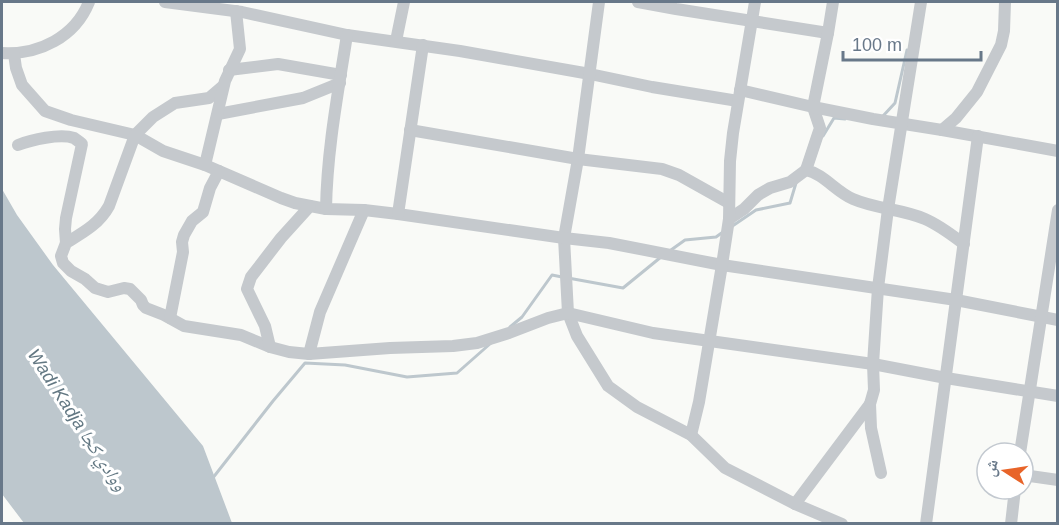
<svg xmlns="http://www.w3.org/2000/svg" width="1059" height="525" font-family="Arial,'Noto Naskh Arabic',sans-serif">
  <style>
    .water { fill: #bdc7cd }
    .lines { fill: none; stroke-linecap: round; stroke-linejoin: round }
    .stream { stroke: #bdc7cd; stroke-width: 3 }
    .minor { stroke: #c5c9cd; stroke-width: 12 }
    .labels { text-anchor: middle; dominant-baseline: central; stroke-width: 6; stroke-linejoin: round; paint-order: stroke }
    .water-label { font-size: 18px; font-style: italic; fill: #637883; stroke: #fff }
  </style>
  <rect width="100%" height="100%" fill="#f9faf7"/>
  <!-- water -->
  <polygon class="water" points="2,189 17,215 53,265 203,446 232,523 24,523 2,494"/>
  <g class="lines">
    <!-- stream -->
    <g class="stream">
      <polyline points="883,116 895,103 907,50"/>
      <polyline points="823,136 834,118 845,119"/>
      <polyline points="731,227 756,210 790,203 796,183"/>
      <polyline points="671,250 685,240 716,237 723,232"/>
      <polyline points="568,278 623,288 661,257"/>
      <polyline points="510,327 522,317 552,275 562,277"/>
      <polyline points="212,479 273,401 305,363 345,365 407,377 457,373 491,343"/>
    </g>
    <!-- minor -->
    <g class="minor">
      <polyline points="165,2 242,12 347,35 460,51 590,74 652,87 738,101"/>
      <polyline points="599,2 578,159 564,238 568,313 577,336 608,386 637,407 691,435 725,468 795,504 842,524"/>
      <polyline points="638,2 676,9 828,33"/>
      <path d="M833 2 828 33 813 107 820 128 806 170C824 174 836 192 853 199 876 209 902 209 925 219 939 225 952 235 964 244"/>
      <polyline points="396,41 404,2"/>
      <path d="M2 53C39 55 75 37 89 2"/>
      <polyline points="14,54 16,68 22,85 45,111 71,120 135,135 163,151 205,165 281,198 295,203 326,209 364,210 398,214 564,238 609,243 722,265 956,300 1058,320"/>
      <polyline points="229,70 278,64 341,75"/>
      <path d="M223 86 209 98 175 103 153 117 135 135 109 206C99 224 84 232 66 243L61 256 63 263 71 271 85 279 95 288 108 292 124 288 130 289 141 300 143 305 146 308 164 315 184 326 241 335 270 347 289 352 309 354 390 348 453 346 477 343 509 333 548 318 568 313 653 333 873 364 946 378 1058 396"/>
      <polyline points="740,90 813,107 873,119 942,130 1058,151"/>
      <polyline points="218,114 303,98 340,83"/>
      <polyline points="410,130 578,159 662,169 679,175 729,203"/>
      <polyline points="942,130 956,118 977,92 1001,45 1004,31 1005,2"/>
      <path d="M18 145C31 140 60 133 74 138 74 138 81 143 82 144L66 218 65 229 66 243"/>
      <polyline points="205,165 225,81 240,49 236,11"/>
      <path d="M326 209C327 150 338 93 347 35"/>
      <polyline points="398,214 423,45"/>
      <polyline points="729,219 744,209 758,195 770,188 790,182 806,170"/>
      <polyline points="170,318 183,252 182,242 184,235 192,221 203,212 210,188 219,171"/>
      <polyline points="270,347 265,326 247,289 251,277 281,238 310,206"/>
      <polyline points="309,354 320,312 364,210"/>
      <polyline points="691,435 699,402 722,265 729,219 730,161 733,133 755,2"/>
      <polyline points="1020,453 1058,210"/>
      <polyline points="881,473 871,428 870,404 874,390 873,364 878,288 888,209 921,2"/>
      <polyline points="1023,475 1058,480"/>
      <polyline points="795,504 870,404"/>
      <polyline points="926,524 978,136"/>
      <polyline points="1011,524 1015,489"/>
    </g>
  </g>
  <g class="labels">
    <!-- water labels -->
    <g class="water-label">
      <text transform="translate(77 420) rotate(57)">Wadi Kadja ووادي كجا</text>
    </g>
  </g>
  <!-- border -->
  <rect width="1059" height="525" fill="none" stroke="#687889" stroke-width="6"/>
  <!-- north arrow -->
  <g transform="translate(1005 471) rotate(282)"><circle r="28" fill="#ffffff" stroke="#c3c9d0" stroke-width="1.5"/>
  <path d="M0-4.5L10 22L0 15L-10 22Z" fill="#e86429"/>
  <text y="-9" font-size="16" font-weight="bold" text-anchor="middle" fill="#687889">ش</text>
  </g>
  <!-- scale -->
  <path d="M843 51v9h138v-9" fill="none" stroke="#687889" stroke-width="3"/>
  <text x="852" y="51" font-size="18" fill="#687889" stroke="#ffffff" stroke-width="4.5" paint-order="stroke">100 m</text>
</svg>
